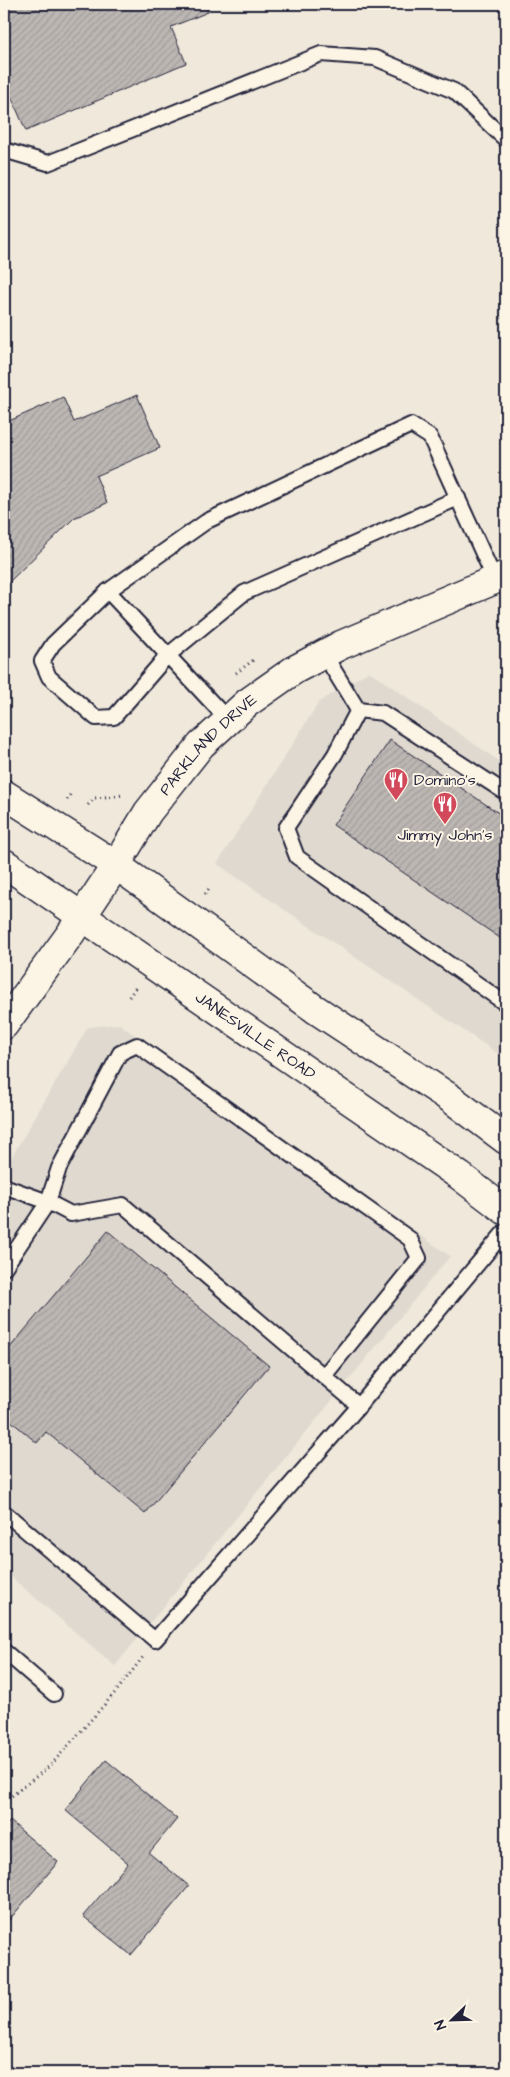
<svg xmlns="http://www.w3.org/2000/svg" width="510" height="2077" font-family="'Architects Daughter',sans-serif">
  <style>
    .built { fill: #e0d9cf }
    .building { fill: url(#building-hatch); stroke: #22223b }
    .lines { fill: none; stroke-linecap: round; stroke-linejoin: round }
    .service-casing { stroke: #22223b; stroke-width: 18 }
    .minor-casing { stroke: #22223b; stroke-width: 31 }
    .secondary-casing { stroke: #22223b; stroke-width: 31 }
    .path { stroke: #22223b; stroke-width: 3; stroke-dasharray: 1 4; stroke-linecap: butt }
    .service { stroke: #fcf5e5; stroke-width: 14 }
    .minor { stroke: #fcf5e5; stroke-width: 28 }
    .secondary { stroke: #fcf5e5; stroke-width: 28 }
    .labels { text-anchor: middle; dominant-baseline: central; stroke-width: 4; stroke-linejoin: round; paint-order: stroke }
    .street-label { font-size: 16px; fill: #22223b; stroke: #fcf5e5 }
    .poi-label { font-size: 16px; fill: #22223b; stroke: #fcf5e5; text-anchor: start }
  </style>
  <defs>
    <pattern id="building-hatch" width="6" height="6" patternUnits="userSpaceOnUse" patternTransform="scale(1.25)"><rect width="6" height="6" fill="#bcb7b3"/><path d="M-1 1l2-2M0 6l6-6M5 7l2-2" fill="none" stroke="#a19d9b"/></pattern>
  </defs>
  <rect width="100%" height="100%" fill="#efe8db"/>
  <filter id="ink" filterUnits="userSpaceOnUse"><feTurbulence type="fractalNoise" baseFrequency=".02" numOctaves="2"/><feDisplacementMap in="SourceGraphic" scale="10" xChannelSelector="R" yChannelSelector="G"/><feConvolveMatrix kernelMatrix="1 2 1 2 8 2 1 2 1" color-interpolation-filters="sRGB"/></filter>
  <g filter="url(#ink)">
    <!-- built -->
    <g class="built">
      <polygon points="369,671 506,766 506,1059 217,864 319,702"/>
      <polygon points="119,1024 450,1256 115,1666 4,1571 4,1170 88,1027"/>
    </g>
    <!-- building -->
    <g class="building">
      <polygon points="4,4 205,4 208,12 171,27 186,63 26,131 10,94 4,96"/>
      <polygon points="137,395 160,448 96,476 107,503 74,518 4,587 4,426 9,421 63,397 74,422"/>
      <polygon points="390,740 506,818 506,942 333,825"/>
      <polygon points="108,1231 269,1366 145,1514 46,1432 37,1443 4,1415 4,1348 7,1351"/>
      <polygon points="106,1760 177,1819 149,1853 189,1886 131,1955 83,1916 128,1863 65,1810"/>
      <polygon points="10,1821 58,1862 4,1926 4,1829"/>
    </g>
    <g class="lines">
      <defs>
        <g id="service">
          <polyline points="4,150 48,163 321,54 375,58 454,91 506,140"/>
          <polyline points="108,591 53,644 42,661 49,677 96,718 114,717 167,656 244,593 458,498"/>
          <polyline points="324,654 358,710 335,754 286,828 297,857 506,1004"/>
          <polyline points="358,710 383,713 506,793"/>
          <polyline points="228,720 108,591 207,521 411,425 430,437 495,580"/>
          <polyline points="4,1186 48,1202 71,1214 123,1205 359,1406"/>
          <polyline points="4,1268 48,1202 59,1168 120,1053 137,1045 410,1239 419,1258 324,1376"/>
          <polyline points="4,1512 155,1640 359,1406 506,1230"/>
          <polyline points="4,1651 54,1694"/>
        </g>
        <g id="minor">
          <path id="s1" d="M4 1025 71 933 116 865 148 812 201 745 247 703 294 670 341 645 506 575"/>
        </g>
        <g id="secondary">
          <polyline points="4,794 116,865 315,1009 450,1098 506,1140"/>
          <path id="s2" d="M4 863 460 1176 506 1211"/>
        </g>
      </defs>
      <!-- service casing -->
      <use href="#service" class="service-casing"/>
      <!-- minor casing -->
      <use href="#minor" class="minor-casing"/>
      <!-- secondary casing -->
      <use href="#secondary" class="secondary-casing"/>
      <!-- path -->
      <g class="path">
        <polyline points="236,673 255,659"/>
        <polyline points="67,800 72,792"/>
        <polyline points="88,805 95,798 124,795"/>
        <polyline points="205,894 211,886"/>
        <polyline points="129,997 136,987"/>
        <polyline points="4,1802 51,1765 119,1688 143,1657"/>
      </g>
      <!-- service -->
      <use href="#service" class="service"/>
      <!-- minor -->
      <use href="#minor" class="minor"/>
      <!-- secondary -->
      <use href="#secondary" class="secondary"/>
    </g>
  </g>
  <!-- icons -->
  <defs>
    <symbol id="restaurant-pin" viewBox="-11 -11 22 30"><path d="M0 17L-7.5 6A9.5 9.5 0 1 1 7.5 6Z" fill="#d1495b" stroke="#fcf5e5"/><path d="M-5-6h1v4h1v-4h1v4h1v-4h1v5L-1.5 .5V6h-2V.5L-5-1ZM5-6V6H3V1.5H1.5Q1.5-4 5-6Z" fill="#fff"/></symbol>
  </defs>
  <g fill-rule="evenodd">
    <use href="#restaurant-pin" x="382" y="766" width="28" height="38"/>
    <use href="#restaurant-pin" x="431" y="790" width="28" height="38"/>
  </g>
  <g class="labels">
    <!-- street labels -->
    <g class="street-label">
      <text stroke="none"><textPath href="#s1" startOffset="348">PARKLAND DRIVE</textPath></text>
      <text stroke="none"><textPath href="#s2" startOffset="305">JANESVILLE ROAD</textPath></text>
    </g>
    <!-- poi labels -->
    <g class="poi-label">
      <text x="414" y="780">Domino's</text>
      <text x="445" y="835" text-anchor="middle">Jimmy John's</text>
    </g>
  </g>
  <!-- margin -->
  <rect width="510" height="2077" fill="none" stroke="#fcf5e5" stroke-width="20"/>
  <rect x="10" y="10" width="490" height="2057" fill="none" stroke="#22223b" stroke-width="2" filter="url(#ink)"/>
  <!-- north arrow -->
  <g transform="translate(452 2020) rotate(247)" stroke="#fcf5e5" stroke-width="4" paint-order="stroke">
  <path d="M0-4L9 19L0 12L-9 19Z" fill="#22223b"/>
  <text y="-8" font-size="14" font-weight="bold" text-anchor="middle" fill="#22223b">N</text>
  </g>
</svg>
